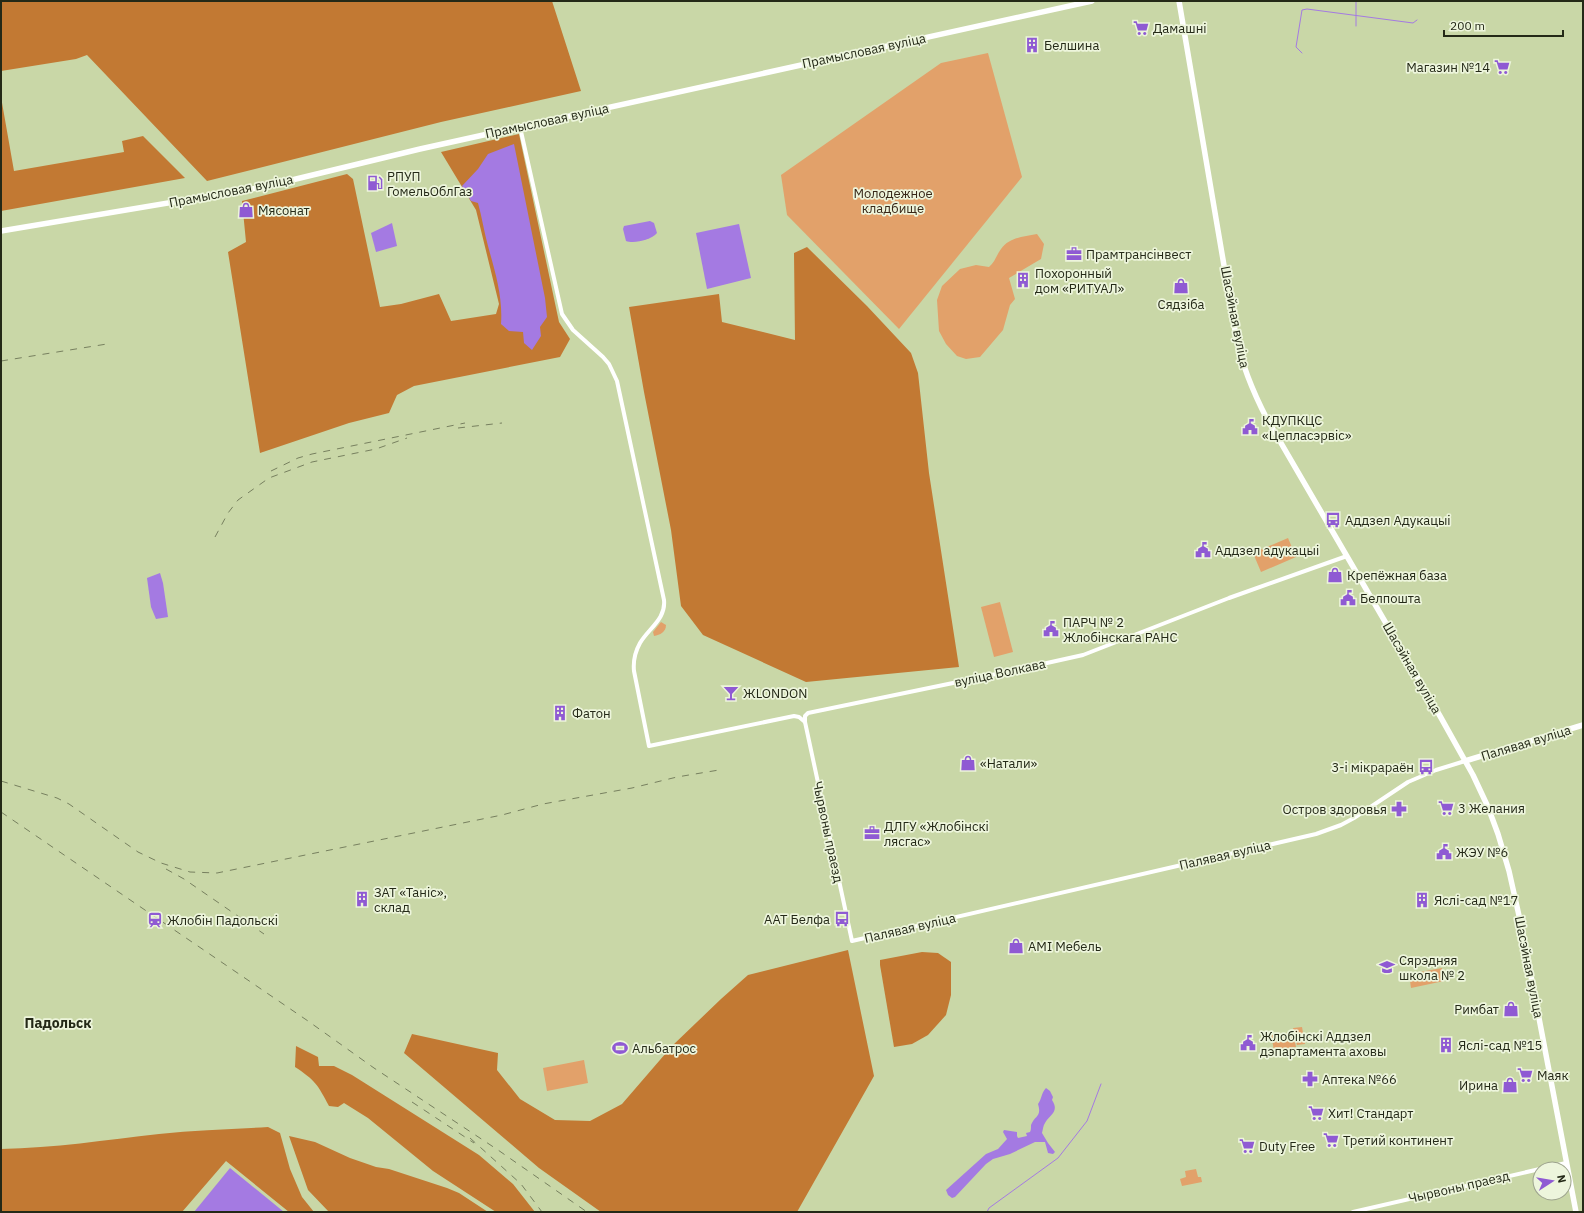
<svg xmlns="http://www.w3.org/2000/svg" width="1584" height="1213" font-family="'IBM Plex Sans',sans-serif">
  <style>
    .green { fill: #e2a16a }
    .forest { fill: #c27933 }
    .water { fill: #a47ae2 }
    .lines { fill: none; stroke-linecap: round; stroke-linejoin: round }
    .stream { stroke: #a47ae2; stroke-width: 1 }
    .minor { stroke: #fff; stroke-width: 4 }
    .major { stroke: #fff; stroke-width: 5.5 }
    .rail { stroke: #77805f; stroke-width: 1; stroke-dasharray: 7 7; stroke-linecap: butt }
    .labels { text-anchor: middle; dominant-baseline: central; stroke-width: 3.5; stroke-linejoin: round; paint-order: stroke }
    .poi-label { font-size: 13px; fill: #242917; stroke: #edf5dc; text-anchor: start }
    .street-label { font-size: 13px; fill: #242917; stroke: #edf5dc }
    .park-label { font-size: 13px; fill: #372617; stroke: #edf5dc }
    .neighbourhood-label { font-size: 14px; font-weight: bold; fill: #242917; stroke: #edf5dc }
  </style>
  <rect width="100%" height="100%" fill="#c9d7a7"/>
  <!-- green -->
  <g class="green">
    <polygon points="988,53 1022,177 899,329 787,215 781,175 941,63"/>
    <path d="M1037 234 1044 244 1041 259 1009 278 1015 299 1010 305 1003 330 980 357 966 359 957 356 946 344 939 331 937 300 942 286 960 269 976 265 989 267C995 262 996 256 1001 249 1010 237 1023 237 1037 234Z"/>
    <polygon points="1288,538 1296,557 1261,572 1253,553"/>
    <polygon points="1000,602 1013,652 994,657 981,607"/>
    <path d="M661 622 666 625C666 632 660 635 654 636L653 632Z"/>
    <polygon points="1442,968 1444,981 1411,988 1409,974"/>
    <polygon points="1302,1027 1305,1044 1297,1045 1293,1028"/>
    <polygon points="1293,1032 1296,1047 1274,1050 1271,1035"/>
    <polygon points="584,1060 588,1083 547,1091 543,1068"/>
    <polygon points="1196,1169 1198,1177 1201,1177 1202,1182 1182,1186 1180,1179 1186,1177 1185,1171"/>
  </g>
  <!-- forest -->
  <g class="forest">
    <polygon points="1,1 552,1 581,91 441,122 207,181 87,55 76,59 1,71"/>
    <polygon points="1,97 14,171 124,152 122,141 143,136 185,178 1,211"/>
    <polygon points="519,134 559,322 570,339 560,357 414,386 397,395 389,413 349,423 260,453 228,252 246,242 242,201 347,174 353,179 380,307 401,304 439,294 451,321 496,314 499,304 476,210 441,152"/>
    <polygon points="807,247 867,306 911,353 918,373 929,473 959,667 806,682 703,635 681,606 671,530 644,392 629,307 719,294 722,322 795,340 794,253"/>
    <polygon points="848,950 874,1076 797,1212 601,1212 539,1168 404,1053 412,1034 498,1053 497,1070 520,1099 555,1120 590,1121 622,1104 672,1046 721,999 748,975"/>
    <polygon points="922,952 938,953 951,962 951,995 946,1015 928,1035 912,1044 894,1047 880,965 880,960"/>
    <path d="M296 1046 318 1057 319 1066H334L352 1075 479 1155 513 1184 535 1212H496L433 1171 368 1118 344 1103 338 1107 329 1106C318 1085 315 1080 295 1067Z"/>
    <path d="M268 1127 280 1133 290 1169 302 1197 314 1212H289L226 1161 182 1212H1V1149C54 1148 106 1140 159 1134 195 1130 232 1129 268 1127Z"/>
    <polygon points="289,1136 315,1142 350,1158 376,1167 389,1169 447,1188 459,1193 488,1212 329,1212 308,1190"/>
  </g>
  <!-- water -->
  <g class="water">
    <path d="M514 144 545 298 547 317 540 327 541 336 532 350 524 343 523 332 509 331 501 324C503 296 495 272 488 246 484 232 482 217 478 203L471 201 462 186 478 169 488 154Z"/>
    <path d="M650 221 654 223 657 233C651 240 634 244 626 241L623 229 624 226Z"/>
    <polygon points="392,223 397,246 376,252 371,233"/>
    <polygon points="739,224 751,278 707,289 696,233"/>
    <polygon points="160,573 163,583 168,617 156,619 151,607 147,578"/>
    <path d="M1046 1088 1050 1091 1053 1097 1052 1100C1060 1112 1049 1115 1045 1123 1043 1126 1043 1129 1042 1133L1048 1143 1055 1152 1053 1154 1048 1153 1045 1142H1035L1010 1154 993 1159 986 1164 955 1197 952 1198 948 1195 946 1190 986 1154 998 1149 1007 1139 1003 1132 1004 1130 1017 1132V1136L1018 1138 1027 1136 1026 1133 1030 1132C1031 1130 1031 1128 1031 1125 1035 1115 1042 1117 1038 1104 1042 1099 1041 1093 1046 1088Z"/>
    <polygon points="230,1168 284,1212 194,1212"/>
  </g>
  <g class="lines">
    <!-- stream -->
    <g class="stream">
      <polyline points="1356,26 1356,1"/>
      <polyline points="1302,53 1296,47 1302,10 1307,9 1413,23 1417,20"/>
      <polyline points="987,1212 989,1208 1058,1158 1087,1121 1101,1084"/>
    </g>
    <!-- minor -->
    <g class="minor">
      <path d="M520 127 562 314 573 330 603 357 609 364 617 381 664 600C666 619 649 628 640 643 635 652 633 661 634 671L649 746 794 716 799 717 805 722"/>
      <polyline points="1347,556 1229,598 1083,655 1011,671 808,713 805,716 805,722 852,941 1316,834 1341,825 1354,818 1408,782 1436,770 1465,761"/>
      <polyline points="1353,1212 1566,1163"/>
    </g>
    <!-- major -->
    <g class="major">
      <path d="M1179 1 1236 336C1242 366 1253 392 1267 419L1440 716 1473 775 1488 807 1498 834 1509 871 1522 929 1576 1212"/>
      <polyline points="1,231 263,187 420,149 1092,1"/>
      <polyline points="1465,761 1583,725"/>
    </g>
    <!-- rail -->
    <g class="rail">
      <polyline points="1,361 107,344"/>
      <polyline points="458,428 502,423"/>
      <polyline points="271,471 298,458 312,454 465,423"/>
      <polyline points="215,537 228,513 238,500 269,478 312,462 376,449 407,438"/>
      <polyline points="1,781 57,798 69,804 138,852 161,863 190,872 217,873 502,815 543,804 632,788 677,777 719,770"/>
      <polyline points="1,812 308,1021 374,1068 498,1150 587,1212"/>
      <polyline points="166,869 184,879 264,934"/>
      <polyline points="412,1102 474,1143"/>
      <polyline points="470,1138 521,1184 542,1212"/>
    </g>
  </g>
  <!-- icons -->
  <defs>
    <symbol id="supermarket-bare" viewBox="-9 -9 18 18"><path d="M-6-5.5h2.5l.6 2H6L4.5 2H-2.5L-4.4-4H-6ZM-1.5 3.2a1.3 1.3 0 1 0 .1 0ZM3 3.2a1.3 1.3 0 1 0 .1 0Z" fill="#8f5ad3" stroke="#edf5dc" stroke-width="2.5" paint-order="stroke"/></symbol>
    <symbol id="building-bare" viewBox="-9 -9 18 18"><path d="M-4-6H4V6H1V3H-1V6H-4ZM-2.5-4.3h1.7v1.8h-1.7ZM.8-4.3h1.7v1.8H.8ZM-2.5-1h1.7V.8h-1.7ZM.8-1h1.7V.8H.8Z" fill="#8f5ad3" stroke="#edf5dc" stroke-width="2.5" paint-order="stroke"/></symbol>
    <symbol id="fuel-bare" viewBox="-9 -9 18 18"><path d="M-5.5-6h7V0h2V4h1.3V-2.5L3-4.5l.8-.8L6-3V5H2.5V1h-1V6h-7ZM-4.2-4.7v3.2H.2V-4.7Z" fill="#8f5ad3" stroke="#edf5dc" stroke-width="2.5" paint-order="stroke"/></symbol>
    <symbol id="shop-bare" viewBox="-9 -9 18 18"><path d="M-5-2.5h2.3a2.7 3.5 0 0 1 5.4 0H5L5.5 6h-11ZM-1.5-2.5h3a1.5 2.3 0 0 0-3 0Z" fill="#8f5ad3" stroke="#edf5dc" stroke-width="2.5" paint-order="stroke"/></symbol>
    <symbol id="office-bare" viewBox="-9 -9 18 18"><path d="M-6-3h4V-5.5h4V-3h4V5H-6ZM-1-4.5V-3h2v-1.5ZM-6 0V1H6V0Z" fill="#8f5ad3" stroke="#edf5dc" stroke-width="2.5" paint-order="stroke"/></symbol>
    <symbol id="civic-bare" viewBox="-9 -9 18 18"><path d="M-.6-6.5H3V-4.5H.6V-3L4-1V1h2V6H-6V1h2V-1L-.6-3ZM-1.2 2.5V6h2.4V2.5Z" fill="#8f5ad3" stroke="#edf5dc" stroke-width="2.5" paint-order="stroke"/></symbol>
    <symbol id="bus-bare" viewBox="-9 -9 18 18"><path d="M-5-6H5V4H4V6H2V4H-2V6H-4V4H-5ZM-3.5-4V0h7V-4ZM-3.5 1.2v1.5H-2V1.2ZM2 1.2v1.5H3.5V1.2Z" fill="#8f5ad3" stroke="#edf5dc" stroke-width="2.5" paint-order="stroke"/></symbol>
    <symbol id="bar-bare" viewBox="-9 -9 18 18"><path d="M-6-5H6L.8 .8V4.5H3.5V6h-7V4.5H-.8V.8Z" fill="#8f5ad3" stroke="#edf5dc" stroke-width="2.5" paint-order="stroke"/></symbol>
    <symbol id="pharmacy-bare" viewBox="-9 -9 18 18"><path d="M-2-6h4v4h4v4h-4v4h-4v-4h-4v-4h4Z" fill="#8f5ad3" stroke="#edf5dc" stroke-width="2.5" paint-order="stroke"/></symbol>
    <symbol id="station-bare" viewBox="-9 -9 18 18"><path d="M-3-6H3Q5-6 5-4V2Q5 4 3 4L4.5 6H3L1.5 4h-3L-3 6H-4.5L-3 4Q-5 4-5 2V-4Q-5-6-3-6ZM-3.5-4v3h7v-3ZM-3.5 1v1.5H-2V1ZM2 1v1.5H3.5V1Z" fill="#8f5ad3" stroke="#edf5dc" stroke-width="2.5" paint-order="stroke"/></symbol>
    <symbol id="school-bare" viewBox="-9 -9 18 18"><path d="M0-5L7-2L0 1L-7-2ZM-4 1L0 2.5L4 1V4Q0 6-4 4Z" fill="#8f5ad3" stroke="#edf5dc" stroke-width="2.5" paint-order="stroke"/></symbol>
    <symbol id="stadium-bare" viewBox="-9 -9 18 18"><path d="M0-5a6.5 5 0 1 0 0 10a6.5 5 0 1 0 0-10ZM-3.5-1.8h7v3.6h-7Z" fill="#8f5ad3" stroke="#edf5dc" stroke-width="2.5" paint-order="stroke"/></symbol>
  </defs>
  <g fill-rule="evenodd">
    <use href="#supermarket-bare" x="1130" y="17" width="22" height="22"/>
    <use href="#building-bare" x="1021" y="34" width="22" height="22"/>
    <use href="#supermarket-bare" x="1491" y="56" width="22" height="22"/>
    <use href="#fuel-bare" x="364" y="172" width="22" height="22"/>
    <use href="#shop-bare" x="235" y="199" width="22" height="22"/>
    <use href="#office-bare" x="1063" y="243" width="22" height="22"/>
    <use href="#building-bare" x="1012" y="269" width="22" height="22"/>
    <use href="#shop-bare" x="1170" y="275" width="22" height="22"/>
    <use href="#civic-bare" x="1239" y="416" width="22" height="22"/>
    <use href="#bus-bare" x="1322" y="509" width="22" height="22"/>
    <use href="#civic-bare" x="1192" y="539" width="22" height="22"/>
    <use href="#shop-bare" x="1324" y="564" width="22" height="22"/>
    <use href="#civic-bare" x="1337" y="587" width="22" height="22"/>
    <use href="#civic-bare" x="1040" y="618" width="22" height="22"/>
    <use href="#bar-bare" x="720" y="682" width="22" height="22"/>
    <use href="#building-bare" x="549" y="702" width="22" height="22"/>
    <use href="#shop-bare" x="957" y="752" width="22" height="22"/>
    <use href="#bus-bare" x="1415" y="756" width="22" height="22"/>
    <use href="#supermarket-bare" x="1435" y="797" width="22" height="22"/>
    <use href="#pharmacy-bare" x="1388" y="798" width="22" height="22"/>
    <use href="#office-bare" x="861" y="822" width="22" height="22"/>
    <use href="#civic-bare" x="1433" y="841" width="22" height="22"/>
    <use href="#building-bare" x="351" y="888" width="22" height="22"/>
    <use href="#building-bare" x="1411" y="889" width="22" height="22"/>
    <use href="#bus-bare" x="831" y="908" width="22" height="22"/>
    <use href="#station-bare" x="144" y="909" width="22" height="22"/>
    <use href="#shop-bare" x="1005" y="935" width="22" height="22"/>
    <use href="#school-bare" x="1376" y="956" width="22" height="22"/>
    <use href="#shop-bare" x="1500" y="998" width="22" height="22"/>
    <use href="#civic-bare" x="1237" y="1032" width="22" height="22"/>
    <use href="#building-bare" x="1435" y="1034" width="22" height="22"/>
    <use href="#stadium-bare" x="609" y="1037" width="22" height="22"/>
    <use href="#supermarket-bare" x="1514" y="1064" width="22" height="22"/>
    <use href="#pharmacy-bare" x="1299" y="1068" width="22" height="22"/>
    <use href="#shop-bare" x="1499" y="1074" width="22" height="22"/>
    <use href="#supermarket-bare" x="1305" y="1102" width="22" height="22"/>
    <use href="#supermarket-bare" x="1320" y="1129" width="22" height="22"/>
    <use href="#supermarket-bare" x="1236" y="1135" width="22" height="22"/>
  </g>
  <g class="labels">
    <!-- poi labels -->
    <g class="poi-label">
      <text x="1153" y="28">Дамашні</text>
      <text x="1044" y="45">Белшина</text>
      <text x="1490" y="67" text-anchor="end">Магазин №14</text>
      <text x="387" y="176">РПУП<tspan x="387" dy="15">ГомельОблГаз</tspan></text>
      <text x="258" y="210">Мясонат</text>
      <text x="1086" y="254">Прамтрансінвест</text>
      <text x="1035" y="273">Похоронный<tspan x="1035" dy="15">дом «РИТУАЛ»</tspan></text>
      <text x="1181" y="304" text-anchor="middle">Сядзіба</text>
      <text x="1262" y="420">КДУПКЦС<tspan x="1262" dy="15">«Цепласэрвіс»</tspan></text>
      <text x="1345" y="520">Аддзел Адукацыі</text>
      <text x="1215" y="550">Аддзел адукацыі</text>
      <text x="1347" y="575">Крепёжная база</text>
      <text x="1360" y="598">Белпошта</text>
      <text x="1063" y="622">ПАРЧ № 2<tspan x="1063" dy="15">Жлобінскага РАНС</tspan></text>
      <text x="743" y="693">ЖLONDON</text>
      <text x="572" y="713">Фатон</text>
      <text x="980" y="763">«Натали»</text>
      <text x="1414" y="767" text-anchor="end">3-і мікрараён</text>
      <text x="1458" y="808">3 Желания</text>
      <text x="1387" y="809" text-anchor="end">Остров здоровья</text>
      <text x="884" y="826">ДЛГУ «Жлобінскі<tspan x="884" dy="15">лясгас»</tspan></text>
      <text x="1456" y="852">ЖЭУ №6</text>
      <text x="374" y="892">ЗАТ «Таніс»,<tspan x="374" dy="15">склад</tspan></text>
      <text x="1434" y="900">Яслі-сад №17</text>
      <text x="830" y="919" text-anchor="end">ААТ Белфа</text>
      <text x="167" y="920">Жлобін Падольскі</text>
      <text x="1028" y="946">AMI Мебель</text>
      <text x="1399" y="960">Сярэдняя<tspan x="1399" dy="15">школа № 2</tspan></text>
      <text x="1499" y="1009" text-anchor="end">Римбат</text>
      <text x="1260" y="1036">Жлобінскі Аддзел<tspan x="1260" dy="15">дэпартамента аховы</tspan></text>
      <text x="1458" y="1045">Яслі-сад №15</text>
      <text x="632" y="1048">Альбатрос</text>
      <text x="1537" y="1075">Маяк</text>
      <text x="1322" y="1079">Аптека №66</text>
      <text x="1498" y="1085" text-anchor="end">Ирина</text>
      <text x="1328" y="1113">Хит! Стандарт</text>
      <text x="1343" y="1140">Третий континент</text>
      <text x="1259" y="1146">Duty Free</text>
    </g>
    <!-- street labels -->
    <g class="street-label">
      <text transform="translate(864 51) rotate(-12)">Прамысловая вуліца</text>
      <text transform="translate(547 121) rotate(-12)">Прамысловая вуліца</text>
      <text transform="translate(231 191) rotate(-11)">Прамысловая вуліца</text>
      <text transform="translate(1235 317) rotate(79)">Шасэйная вуліца</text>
      <text transform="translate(1412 668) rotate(60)">Шасэйная вуліца</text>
      <text transform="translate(1000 673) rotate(-12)">вуліца Волкава</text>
      <text transform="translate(1526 743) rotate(-17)">Палявая вуліца</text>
      <text transform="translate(828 832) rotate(78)">Чырвоны праезд</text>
      <text transform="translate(1225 855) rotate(-13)">Палявая вуліца</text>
      <text transform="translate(910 928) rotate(-13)">Палявая вуліца</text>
      <text transform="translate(1529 967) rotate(79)">Шасэйная вуліца</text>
      <text transform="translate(1459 1187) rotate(-13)">Чырвоны праезд</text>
    </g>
    <!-- park labels -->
    <g class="park-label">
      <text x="893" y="193">Молодежное<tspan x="893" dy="15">кладбище</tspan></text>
    </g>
    <!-- neighbourhood labels -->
    <g class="neighbourhood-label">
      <text x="58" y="1023">Падольск</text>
    </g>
  </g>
  <!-- border -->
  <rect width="1584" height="1213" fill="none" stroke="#242917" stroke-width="4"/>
  <!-- north arrow -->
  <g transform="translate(1552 1181) rotate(78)"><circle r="19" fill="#edf5dc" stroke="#9da38d"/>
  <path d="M0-3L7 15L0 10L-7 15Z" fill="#8f5ad3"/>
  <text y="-6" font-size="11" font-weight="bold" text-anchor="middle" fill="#242917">N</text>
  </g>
  <!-- scale -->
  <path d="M1444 30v6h119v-6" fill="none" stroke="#242917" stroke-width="2"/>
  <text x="1450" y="30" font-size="12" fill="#242917" stroke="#edf5dc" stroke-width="3" paint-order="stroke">200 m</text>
</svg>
